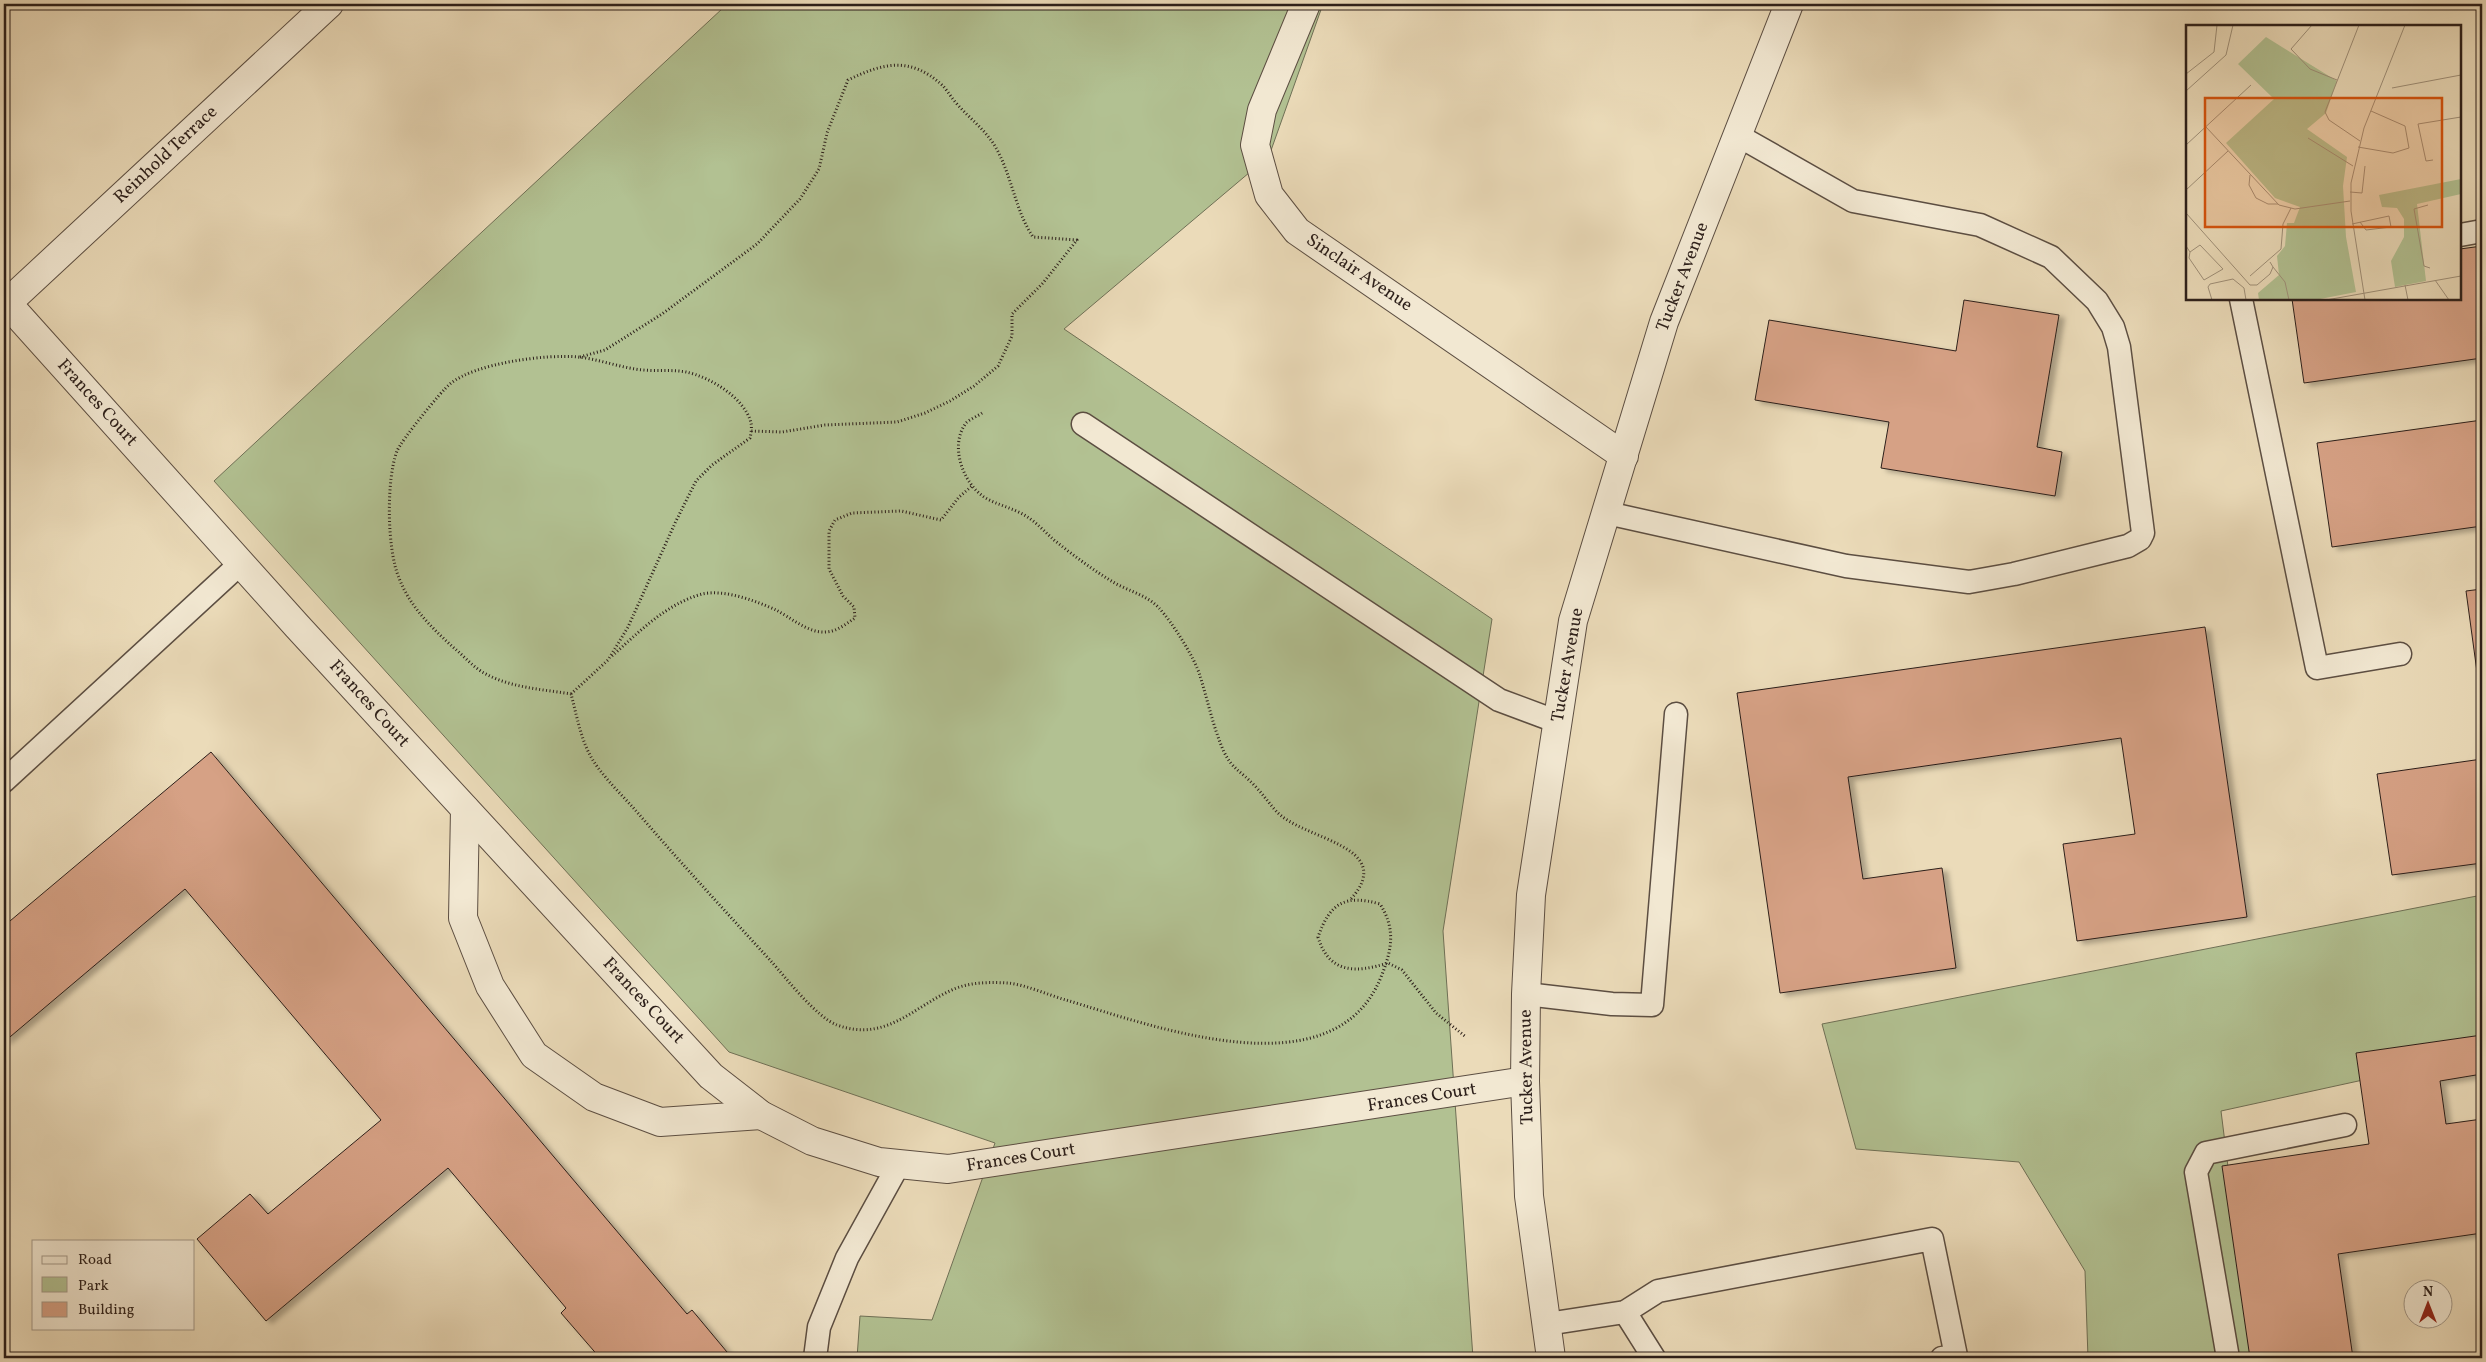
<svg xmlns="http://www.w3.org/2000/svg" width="2486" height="1362" font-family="Vollkorn,serif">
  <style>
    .green { fill: #b2c192; stroke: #6f7056 }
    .building { fill: #d6a185; stroke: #2c1f1a; filter: url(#shadow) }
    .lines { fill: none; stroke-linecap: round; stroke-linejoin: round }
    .lane-casing { stroke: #5c4e42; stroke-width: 25 }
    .street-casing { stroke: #5c4e42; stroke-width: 30 }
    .path { stroke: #2c1f1a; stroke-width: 3; stroke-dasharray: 1 2.5; stroke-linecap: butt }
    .lane { stroke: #f2e8d2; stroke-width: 22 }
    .street { stroke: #f2e8d2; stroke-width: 28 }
    .labels { text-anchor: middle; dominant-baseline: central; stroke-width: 5; stroke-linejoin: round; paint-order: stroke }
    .street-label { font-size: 18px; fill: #2c1f1a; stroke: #f2e8d2 }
    .inset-road { fill: none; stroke: #9f9079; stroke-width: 1 }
    .view { fill: #d5530d; fill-opacity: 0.15; stroke: #d5530d; stroke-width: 2.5 }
    .inset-edge { fill: none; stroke: #2c1f1a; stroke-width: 2.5 }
  </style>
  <defs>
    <filter id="shadow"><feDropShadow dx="5.5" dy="3" stdDeviation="2.5" flood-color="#0004"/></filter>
  </defs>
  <rect width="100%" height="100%" fill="#ebdbb9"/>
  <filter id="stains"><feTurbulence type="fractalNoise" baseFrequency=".004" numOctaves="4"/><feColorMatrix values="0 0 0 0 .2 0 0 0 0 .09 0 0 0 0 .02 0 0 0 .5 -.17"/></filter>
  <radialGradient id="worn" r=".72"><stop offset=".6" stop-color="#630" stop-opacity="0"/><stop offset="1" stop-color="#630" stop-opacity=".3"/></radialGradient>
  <!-- green -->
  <g class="green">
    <polygon points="719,4 1323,4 1269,156 1064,329 1492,619 1443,931 1473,1358 857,1358 860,1316 932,1320 995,1143 729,1052 214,481 723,8"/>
    <polygon points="2482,895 2482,1054 2221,1111 2252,1358 2088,1358 2085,1271 2019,1162 1856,1149 1822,1024"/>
  </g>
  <!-- building -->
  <g class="building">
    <polygon points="2482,246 2482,358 2304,383 2292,299 2460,299 2460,249"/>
    <polygon points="1964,300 2059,315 2037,447 2062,452 2055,496 1881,468 1889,422 1755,400 1769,320 1956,351"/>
    <polygon points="2482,420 2482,526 2332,547 2317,443"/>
    <polygon points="2482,589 2482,694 2480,694 2466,591"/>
    <polygon points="2205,627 2247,917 2077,941 2063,844 2135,834 2121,738 1848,777 1863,879 1942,868 1956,968 1780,993 1737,693"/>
    <polygon points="211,752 687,1314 692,1310 732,1358 600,1358 561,1313 566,1308 448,1168 266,1321 197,1239 250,1194 268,1214 381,1120 185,889 4,1042 4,926"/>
    <polygon points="2482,759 2482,863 2392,875 2377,774"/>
    <polygon points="2482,1035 2482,1074 2440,1081 2446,1124 2482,1119 2482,1233 2338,1254 2353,1358 2250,1358 2222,1166 2369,1144 2356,1053"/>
  </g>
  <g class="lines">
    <defs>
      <g id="lane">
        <polyline points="2460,235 2482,231"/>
        <polyline points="2241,299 2317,668 2400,654"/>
        <polyline points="1083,424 1499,700 1558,722"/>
        <polyline points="1607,513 1846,566 1969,582 2014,574 2128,546 2140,539 2143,533 2119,347 2113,327 2097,301 2051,257 1980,225 1853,201 1737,135"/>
        <polyline points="4,781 241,563"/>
        <polyline points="1526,994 1612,1004 1652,1005 1676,714"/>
        <polyline points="1625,1312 1654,1358"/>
        <polyline points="1547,1324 1625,1312 1658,1291 1932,1239 1956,1356 1942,1358"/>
        <polyline points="815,1358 819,1327 847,1258 899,1164"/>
        <polyline points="2228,1358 2196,1172 2206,1153 2345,1125"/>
      </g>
      <g id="street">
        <polyline points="1306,4 1262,110 1255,145 1269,195 1297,231 1624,456"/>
        <polyline points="7,303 297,626 711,1076 761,1115 812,1141 879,1162 948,1169 1525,1081"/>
        <polyline points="4,306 329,4"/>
        <polyline points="465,809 463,918 490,986 534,1055 594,1097 660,1122 761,1115"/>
        <polyline points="1551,1358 1529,1196 1525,1081 1526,994 1531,895 1573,621 1664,322 1789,4"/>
      </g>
    </defs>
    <!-- lane casing -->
    <use href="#lane" class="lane-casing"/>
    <!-- street casing -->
    <use href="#street" class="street-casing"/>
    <!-- path -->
    <g class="path">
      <path d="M580 357 605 350 662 314 757 244 778 222 800 199 819 169 827 133 848 80C883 63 910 56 942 85 947 90 951 97 956 103 970 119 986 130 996 148 1012 176 1015 210 1033 237L1077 240 1043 283 1012 314V336L998 366 974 386 950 401 925 413 897 422 825 425 782 432 751 431"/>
      <path d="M982 413C978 416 970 419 966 423 949 446 963 483 984 497 997 505 1013 508 1026 516 1036 522 1045 532 1054 540 1073 555 1093 570 1113 582 1128 591 1147 595 1159 608 1172 622 1195 658 1200 676 1208 701 1213 727 1224 752 1233 770 1241 771 1254 785 1262 793 1268 802 1276 811 1302 840 1398 845 1351 899"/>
      <path d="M612 656C639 632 666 604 702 594 725 589 756 601 776 610 790 617 808 633 825 632 836 632 846 624 855 618L854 607 843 596 829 569V531L835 520 852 513 901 511 941 520 959 497 972 486"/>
      <path d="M571 694 608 660 628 627 676 521 696 481 712 465 750 438C751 434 752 427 751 423 745 398 710 377 686 372 669 369 652 372 635 369 616 366 597 359 578 357 546 354 475 363 450 384 441 391 401 441 397 451 386 480 387 550 399 578 410 607 432 628 454 648 464 656 473 667 484 673 511 688 541 689 571 694 577 716 581 742 594 762 606 780 623 796 637 812 680 862 725 911 770 960 786 978 816 1017 837 1025 886 1043 914 1006 954 989 971 982 990 982 1008 983 1027 985 1048 995 1066 1000 1153 1026 1334 1094 1381 977 1392 950 1396 929 1380 904 1345 894 1330 903 1318 937 1329 974 1356 973 1388 963L1402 970 1436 1013 1466 1037"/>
    </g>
    <!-- lane -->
    <use href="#lane" class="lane"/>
    <!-- street -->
    <use href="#street" class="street"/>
  </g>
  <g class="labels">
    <!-- street labels -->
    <g class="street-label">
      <text transform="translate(166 155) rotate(-43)">Reinhold Terrace</text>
      <text transform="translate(1359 273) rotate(34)">Sinclair Avenue</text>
      <text transform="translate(1683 277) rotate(-69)">Tucker Avenue</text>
      <text transform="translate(97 403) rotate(48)">Frances Court</text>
      <text transform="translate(1568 665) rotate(-80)">Tucker Avenue</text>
      <text transform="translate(369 704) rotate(48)">Frances Court</text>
      <text transform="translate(643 1001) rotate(47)">Frances Court</text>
      <text transform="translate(1527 1067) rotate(-91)">Tucker Avenue</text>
      <text transform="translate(1422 1098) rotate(-9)">Frances Court</text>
      <text transform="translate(1021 1158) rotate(-9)">Frances Court</text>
    </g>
  </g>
  <!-- overview -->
  <g transform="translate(2186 25)">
    <rect width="275" height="275" fill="#ebdbb9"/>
    <path d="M80 12 151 56 140 88 121 104 161 132 157 161 160 212 170 267 129 275H73L72 268 93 250 91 231 99 221 101 198H108L114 182 89 173 40 118 88 74 52 39ZM275 154V169L231 179 240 256 209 262 205 236 218 212V194L211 183 196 182 193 170Z" fill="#b2c192"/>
    <path class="inset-road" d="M126 0 105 24 124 44 151 55M173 0 139 87 143 95 174 116M0 49 28 27 31 0M206 63 275 50M0 66 40 30 47 0M20 102 93 180 109 184 164 176M122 113 167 141M0 120 65 60M172 122 207 128 223 123 219 101 185 86M247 135 240 136 232 99 275 92M64 150 63 160 70 173 82 179H92M0 165 42 126M164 167 176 168 179 141M242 180 228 184 238 241 244 243M0 188 64 260H71L84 249 87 242 84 237M166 199 203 191 205 202 180 205 174 197M0 221 4 227 3 233 18 255 37 244 14 220 4 227M87 242 99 257 103 275M64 251 95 224 97 199 105 183M249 255 263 275M219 260 222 275M26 275 22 262 24 259 47 254 58 263 60 275M140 275 275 251M179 275 165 186V158L178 103 219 0"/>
    <path class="view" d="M19 73H256V202H19Z"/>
    <rect width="275" height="275" class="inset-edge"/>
  </g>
  <!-- margin -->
  <rect width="2486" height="1362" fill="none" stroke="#ebdbb9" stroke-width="20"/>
  <rect x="5" y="5" width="2476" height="1352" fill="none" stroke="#2c1f1a" stroke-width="2.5"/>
  <rect x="10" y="10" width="2466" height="1342" fill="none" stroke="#2c1f1a"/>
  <!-- legend -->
  <rect x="32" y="1240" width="162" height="90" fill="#f2e8d2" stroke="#a39888"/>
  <rect x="42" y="1256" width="25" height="8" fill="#f2e8d2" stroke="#a39888"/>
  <text x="78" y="1264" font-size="15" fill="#2c1f1a">Road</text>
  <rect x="42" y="1277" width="25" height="15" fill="#b2c192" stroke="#a39888"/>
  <text x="78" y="1290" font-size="15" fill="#2c1f1a">Park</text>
  <rect x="42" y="1302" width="25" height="15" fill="#d6a185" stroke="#a39888"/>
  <text x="78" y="1314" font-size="15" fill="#2c1f1a">Building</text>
  <!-- north arrow -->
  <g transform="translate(2428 1304)"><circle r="24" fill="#f2e8d2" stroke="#a39888"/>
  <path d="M0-4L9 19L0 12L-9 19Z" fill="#8f2418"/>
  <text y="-8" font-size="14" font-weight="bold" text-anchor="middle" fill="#2c1f1a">N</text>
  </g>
  <rect width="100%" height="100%" filter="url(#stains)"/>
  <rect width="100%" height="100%" fill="url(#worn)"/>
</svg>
